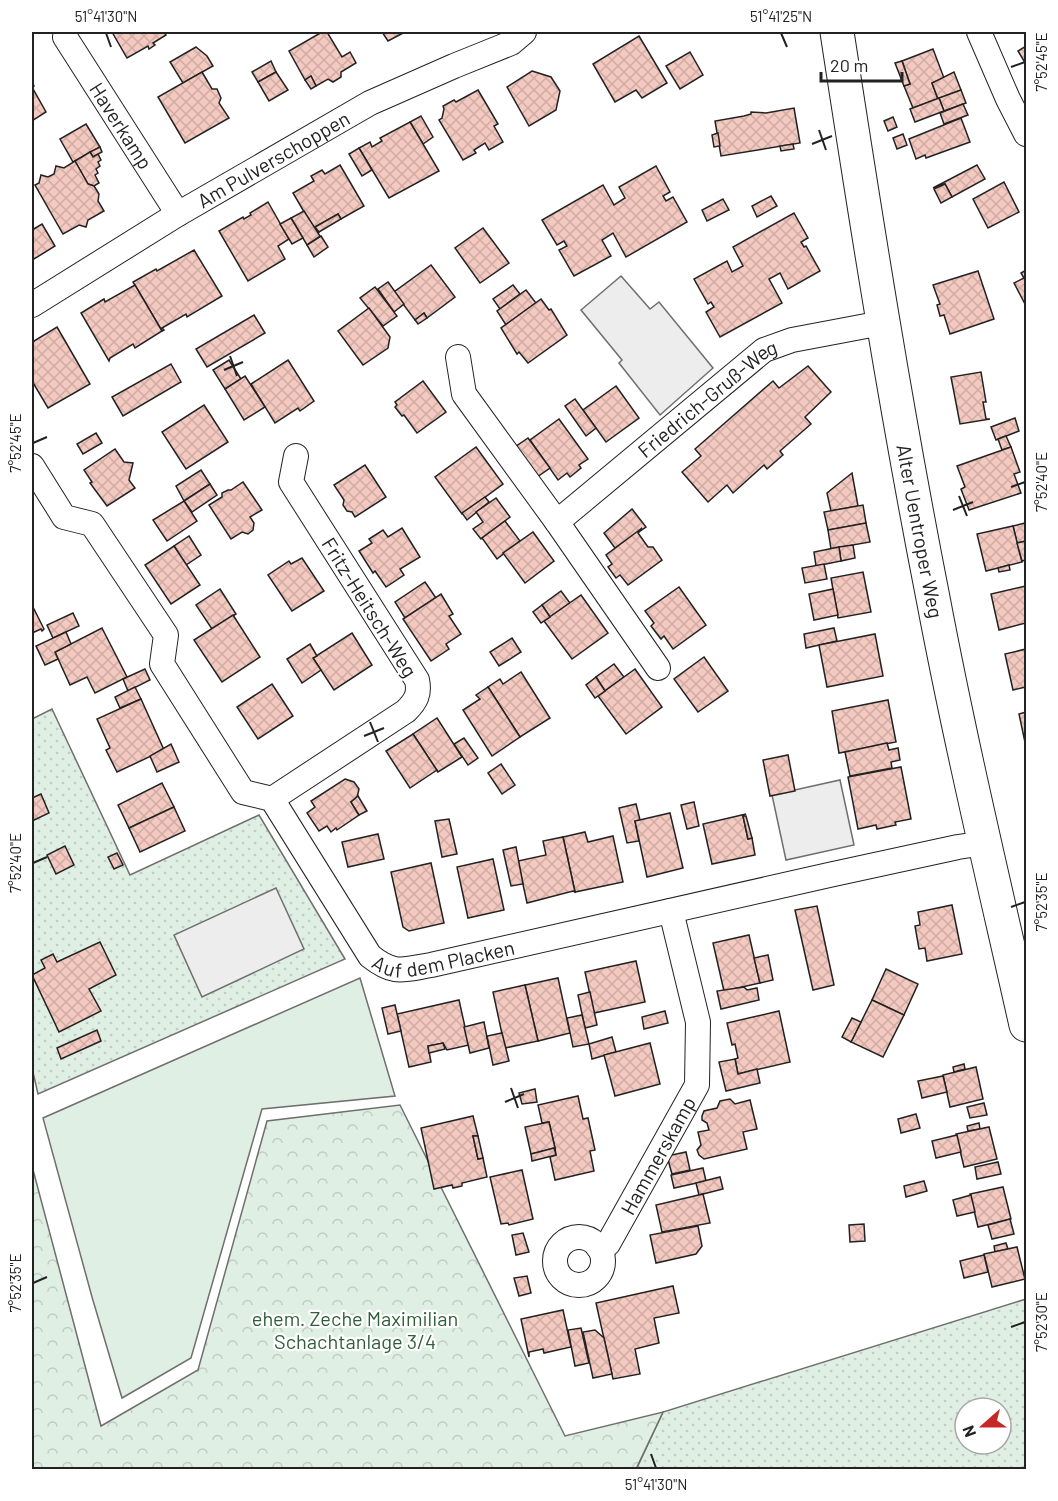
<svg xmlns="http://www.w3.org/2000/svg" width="1058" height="1501" font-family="Barlow,sans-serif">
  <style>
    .grass { fill: url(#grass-dots); stroke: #6f6f6f; stroke-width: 1.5; fill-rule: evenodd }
    .forest { fill: url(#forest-crowns); stroke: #6f6f6f; stroke-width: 1.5 }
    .park { fill: #e0efe3; stroke: #6f6f6f; stroke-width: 1.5 }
    .parking { fill: #ededed; stroke: #6f6f6f; stroke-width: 1.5 }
    .building { fill: url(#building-cross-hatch); stroke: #222; stroke-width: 1.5 }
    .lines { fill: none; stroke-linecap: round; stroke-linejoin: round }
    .street-casing { stroke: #222; stroke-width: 26 }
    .secondary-casing { stroke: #222; stroke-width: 35 }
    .street { stroke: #fff; stroke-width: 24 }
    .secondary { stroke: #fff; stroke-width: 33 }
    .ticks { fill: none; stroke: #222; stroke-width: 2 }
    .labels { text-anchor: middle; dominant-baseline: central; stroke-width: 4.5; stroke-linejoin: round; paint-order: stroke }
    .street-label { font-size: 20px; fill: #222; stroke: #fff }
    .park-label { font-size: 20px; fill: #2f5e38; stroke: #fff }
    .neatline { fill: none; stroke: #222; stroke-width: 2 }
    .ticks-label { font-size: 15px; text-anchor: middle; fill: #222 }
  </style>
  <defs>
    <pattern id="grass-dots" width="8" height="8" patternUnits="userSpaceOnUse" patternTransform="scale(1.5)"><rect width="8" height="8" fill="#e0efe3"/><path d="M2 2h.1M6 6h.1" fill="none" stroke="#c0cdc2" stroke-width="1.8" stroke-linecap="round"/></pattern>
    <pattern id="forest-crowns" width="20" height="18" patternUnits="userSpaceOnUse" patternTransform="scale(1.5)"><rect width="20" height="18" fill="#e0efe3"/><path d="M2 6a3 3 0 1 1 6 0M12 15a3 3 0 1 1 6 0" fill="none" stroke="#c0cdc2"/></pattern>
    <pattern id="building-cross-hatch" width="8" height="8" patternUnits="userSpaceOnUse" patternTransform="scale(1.5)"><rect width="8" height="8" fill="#f3c9c0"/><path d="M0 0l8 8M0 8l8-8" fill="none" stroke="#d0aca5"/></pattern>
  </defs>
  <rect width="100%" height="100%" fill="#fff"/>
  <!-- grass -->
  <g class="grass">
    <polygon points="52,709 130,875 259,815 345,959 38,1094 32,1068 32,719"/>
    <path d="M1026 1299V1469L636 1470 663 1412ZM965 1408H1001V1444H965Z"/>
  </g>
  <!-- forest -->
  <polygon class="forest" points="400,1105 565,1436 663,1412 636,1469 32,1469 32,1166 101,1426 198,1370 267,1121"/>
  <!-- park -->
  <polygon class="park" points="360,978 395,1096 262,1109 191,1358 122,1398 92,1297 43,1118"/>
  <!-- parking -->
  <g class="parking">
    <polygon points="621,276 650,309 659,302 713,368 660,415 619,363 622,360 581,310"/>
    <polygon points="840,780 854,845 786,860 772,795"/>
    <polygon points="276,888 304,949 202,997 174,935"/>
  </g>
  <!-- building -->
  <g class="building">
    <polygon points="112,32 164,32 166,35 153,43 155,45 149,49 148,46 127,58"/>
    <polygon points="322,32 327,32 342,57 350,52 356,63 341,72 341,77 333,82 328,79 316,86 311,76 305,80 289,51"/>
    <polygon points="382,32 405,32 388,41"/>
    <polygon points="639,36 667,83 642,98 636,90 615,102 593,64"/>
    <polygon points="1026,46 1026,60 1024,61 1018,51"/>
    <polygon points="196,47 207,56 213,66 183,83 170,62"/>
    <polygon points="933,49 944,78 932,83 938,99 913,108 904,86 910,84 902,61"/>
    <polygon points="690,52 703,75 680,89 666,66"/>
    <polygon points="271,61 276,72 258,82 252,72"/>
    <polygon points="902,61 910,84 904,86 895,63"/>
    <polygon points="532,71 551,77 560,91 556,110 529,126 507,87"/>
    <polygon points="202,72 212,89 217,89 221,98 219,103 229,118 185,143 158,97"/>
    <polygon points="276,72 288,90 269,101 258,82"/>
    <polygon points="954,72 961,90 938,99 932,83"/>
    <polygon points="311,76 316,86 311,89 305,80"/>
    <polygon points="32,82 34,86 32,87 46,112 32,121"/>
    <polygon points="478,90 498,124 494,126 503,142 489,150 485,143 474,150 476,153 463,160 439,120 442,118 444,109 443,106 454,100 456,102"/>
    <polygon points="961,90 966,103 944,111 939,98"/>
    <polygon points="939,98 944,111 915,122 910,109"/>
    <polygon points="963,104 968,115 944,124 940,113"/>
    <polygon points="794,108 800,143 721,156 715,121 744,116 751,114 751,112 766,113"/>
    <polygon points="421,116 433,137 423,144 410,122"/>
    <polygon points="893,117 897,127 888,131 884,121"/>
    <polygon points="961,118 970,142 926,158 925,155 916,159 909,139"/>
    <polygon points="410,122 439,171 389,198 359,148 370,142 372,147 382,141 380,138"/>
    <polygon points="86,124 100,147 73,162 60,139"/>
    <polygon points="718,133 720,146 714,147 712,135"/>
    <polygon points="903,134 907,145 897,149 893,138"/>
    <polygon points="793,144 794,149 781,151 780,146"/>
    <polygon points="100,147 102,152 93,157 90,152"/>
    <polygon points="359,148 372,170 362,176 349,154"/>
    <polygon points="90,152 93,157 98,154 101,160 98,162 100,166 96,169 98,173 95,175 99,183 94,186 88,184 75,161"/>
    <polygon points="75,161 88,184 94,186 99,194 98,201 104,211 88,220 86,227 79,225 63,234 35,185 39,183 41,175 48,177 54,174 56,166 64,168"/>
    <polygon points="340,165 364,206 341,219 338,214 315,227 319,232 317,234 293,193 314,181 311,176 322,170 325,174"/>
    <polygon points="977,165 985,179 952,197 945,184 933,188"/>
    <polygon points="656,166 670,192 663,196 666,201 673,197 687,222 626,257 613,233 602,240 611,256 574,276 559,250 567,246 564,241 557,245 542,220 603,185 614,205 625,198 619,187"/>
    <polygon points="1004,182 1019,212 988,228 973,199"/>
    <polygon points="945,184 952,197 941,203 934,189"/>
    <polygon points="771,196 777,206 757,217 752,206"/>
    <polygon points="723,199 729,210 707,221 702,210"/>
    <polygon points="268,202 289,239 278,246 285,259 248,281 219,231 243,217 244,219 251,215 250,213"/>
    <polygon points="304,211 320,236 307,245 291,218"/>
    <polygon points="794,213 808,238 801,242 804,247 806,246 820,271 788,289 780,273 769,279 782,303 720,337 706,312 714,307 711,302 708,304 694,279 727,261 732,272 743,266 733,247"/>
    <polygon points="338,214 341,219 319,232 315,227"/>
    <polygon points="291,218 303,238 292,244 280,224"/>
    <polygon points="42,224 55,246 34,259 32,255 32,230"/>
    <polygon points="483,228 509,263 480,283 455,248"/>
    <polygon points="321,236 328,247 314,257 307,245"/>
    <polygon points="194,250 222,296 187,317 186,314 162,328 164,330 162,331 133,282 156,269 157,271"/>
    <polygon points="431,265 455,297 427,318 424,313 415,320 394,292"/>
    <polygon points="1026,270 1026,306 1014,283 1024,278 1021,273"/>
    <polygon points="978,271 994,319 950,334 944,315 940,316 937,305 940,304 933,285"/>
    <polygon points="388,282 404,304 394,312 378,289"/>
    <polygon points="135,285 162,331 135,348 133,344 110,358 109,361 81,313 104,299 105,302"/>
    <polygon points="513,285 520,294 500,309 493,299"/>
    <polygon points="375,287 397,316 383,326 360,298"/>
    <polygon points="526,290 536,303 506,325 497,311"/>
    <polygon points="541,299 549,310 551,309 567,335 528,363 519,352 517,354 501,328"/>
    <polygon points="369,308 390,337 388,348 363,365 338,331"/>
    <polygon points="424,313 427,318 418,324 415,320"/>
    <polygon points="254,315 265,333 207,367 196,349"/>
    <polygon points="57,327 90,384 48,408 32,381 32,346 34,341"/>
    <polygon points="229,360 241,379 225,389 213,370"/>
    <polygon points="288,360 314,401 300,411 298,408 275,423 251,384"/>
    <polygon points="171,364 181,382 123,416 112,397"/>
    <polygon points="808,366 831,392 805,417 811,424 780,451 783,455 767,469 764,465 733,493 727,485 708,502 682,472 701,456 695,449 773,381 779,388"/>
    <polygon points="981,372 986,402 983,402 986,419 990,419 960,424 951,377"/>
    <polygon points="245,376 265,407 244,420 225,389"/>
    <polygon points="423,381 446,412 417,433 404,415 402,416 395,407 397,405 395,402"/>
    <polygon points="616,386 639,418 606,442 583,410"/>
    <polygon points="575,399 596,428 586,436 565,406"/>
    <polygon points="204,405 228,442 186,469 162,432"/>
    <polygon points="1015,418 1019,431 996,440 991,427"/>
    <polygon points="559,419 588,459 579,465 581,468 570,477 567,473 558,480 530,440"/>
    <polygon points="96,433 102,443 83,454 77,444"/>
    <polygon points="1006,436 1011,447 1002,450 998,439"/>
    <polygon points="528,438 550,468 537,477 515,447"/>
    <polygon points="476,447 503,484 462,514 435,477"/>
    <polygon points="1011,447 1020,472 1014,474 1021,493 969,510 961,489 965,487 957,466"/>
    <polygon points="115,449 124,462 133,463 129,480 135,488 107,506 90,483 92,482 84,470"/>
    <polygon points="365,465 386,497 355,517 352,512 347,511 343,505 344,500 334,485"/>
    <polygon points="201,470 210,484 184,501 176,486"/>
    <polygon points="852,473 858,506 831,511 827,493"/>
    <polygon points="243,482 262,510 250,517 254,523 253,530 248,534 242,532 231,539 209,505 222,497 222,493 228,490 231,490"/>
    <polygon points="210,484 217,495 192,512 184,501"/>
    <polygon points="485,497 489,502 467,520 462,513"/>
    <polygon points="496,498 510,517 481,539 473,529 483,522 476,512"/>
    <polygon points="184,501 197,521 167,541 153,520"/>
    <polygon points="863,505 866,523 828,530 824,512"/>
    <polygon points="632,509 646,527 615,548 604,533"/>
    <polygon points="505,521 520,541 497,559 482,538"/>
    <polygon points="866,523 870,542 831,549 828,530"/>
    <polygon points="1025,523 1026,541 1017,543 1013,526"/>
    <polygon points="1013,526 1022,562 986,571 977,534"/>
    <polygon points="402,528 420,557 400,569 404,575 386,587 375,571 373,573 359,551 372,543 369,539 383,530 388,537"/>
    <polygon points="642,528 638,533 648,547 653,547 662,560 628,585 620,575 616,578 608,567 612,564 606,555"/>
    <polygon points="533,532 554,561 525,583 503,553"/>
    <polygon points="189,536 201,555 186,565 174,546"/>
    <polygon points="1026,541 1026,560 1022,561 1017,543"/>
    <polygon points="853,545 855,558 841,561 839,547"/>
    <polygon points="174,546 200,585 171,604 145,565"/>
    <polygon points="839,547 841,561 816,566 814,552"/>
    <polygon points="302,558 324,591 292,611 268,575 289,561 291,564"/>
    <polygon points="824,564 827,579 805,583 802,568"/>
    <polygon points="1009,565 1010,570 999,572 998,568"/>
    <polygon points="863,572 871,612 838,618 831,578"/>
    <polygon points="425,582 436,598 405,618 395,602"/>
    <polygon points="1026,586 1026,623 999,630 991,594"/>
    <polygon points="679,587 706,625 673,649 664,636 661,639 651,626 654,623 645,611"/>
    <polygon points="220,589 236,614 212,629 196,605"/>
    <polygon points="833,589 838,615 814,620 809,594"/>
    <polygon points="561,591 570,603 550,617 542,605"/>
    <polygon points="441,594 453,614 449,616 461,634 446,644 449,649 431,661 403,619"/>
    <polygon points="581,595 608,633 572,659 544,621"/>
    <polygon points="32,605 44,629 42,631 41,629 32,633"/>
    <polygon points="542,605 550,617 541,623 533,612"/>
    <polygon points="73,613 79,626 53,638 47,625"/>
    <polygon points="233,615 260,657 222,682 194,640"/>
    <polygon points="102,628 127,677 95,693 87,677 70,685 55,652"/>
    <polygon points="834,628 837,641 806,648 804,634"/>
    <polygon points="66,632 71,644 55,652 58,659 45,665 36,646"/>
    <polygon points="352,633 372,665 334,690 313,658"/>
    <polygon points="875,634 883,676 827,687 819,645"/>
    <polygon points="512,638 521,652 499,666 490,652"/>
    <polygon points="310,644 317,656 313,658 321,670 302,683 287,659"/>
    <polygon points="1026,649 1026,687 1013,690 1005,654"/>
    <polygon points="704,657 728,691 698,712 674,679"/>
    <polygon points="614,664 624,677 605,691 596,677"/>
    <polygon points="145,669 150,680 128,691 123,679"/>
    <polygon points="635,669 662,707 626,734 598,696"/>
    <polygon points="521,672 550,718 520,737 488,687 500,679 503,684"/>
    <polygon points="596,677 605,691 595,698 586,685"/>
    <polygon points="272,684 293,716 258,739 237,707"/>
    <polygon points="135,687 141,699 120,708 115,697"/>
    <polygon points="488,687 520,737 492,756 463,710 480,699 476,695"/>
    <polygon points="141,699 164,750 117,772 106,750 110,748 97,719"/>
    <polygon points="888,700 896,742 839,753 832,711"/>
    <polygon points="1026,712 1026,747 1019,714"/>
    <polygon points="437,718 462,757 438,772 413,734"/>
    <polygon points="413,734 438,772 437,770 410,788 386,751"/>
    <polygon points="464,738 478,758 468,765 454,744"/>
    <polygon points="887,743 889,750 898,748 900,760 891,762 892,768 850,776 845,752"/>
    <polygon points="171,744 179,762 157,772 150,756"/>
    <polygon points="788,755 795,791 770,796 763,760"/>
    <polygon points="501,764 515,785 502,794 488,773"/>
    <polygon points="901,767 911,819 895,822 896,825 877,829 876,825 858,829 848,777"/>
    <polygon points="345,779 354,782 359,789 357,798 351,802 359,815 337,830 336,828 331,832 327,826 319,831 307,813 315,807 311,801"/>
    <polygon points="162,783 174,807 129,828 118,805"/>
    <polygon points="41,794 49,813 32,821 32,798"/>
    <polygon points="358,796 367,811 359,815 351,802"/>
    <polygon points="694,802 699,826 687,829 681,805"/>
    <polygon points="636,804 640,820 635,821 639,841 627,843 619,808"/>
    <polygon points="174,807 185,831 140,852 129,828"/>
    <polygon points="670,813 683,868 647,877 635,821"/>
    <polygon points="746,814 743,816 748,839 752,838 755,855 712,864 703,824"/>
    <polygon points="743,816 746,816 752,838 748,839"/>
    <polygon points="449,819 457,854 442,857 435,821"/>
    <polygon points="585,832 588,842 613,836 623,882 575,892 563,837"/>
    <polygon points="378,834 384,859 348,867 342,842"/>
    <polygon points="563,837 575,892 573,891 527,903 518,861 546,855 543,841"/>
    <polygon points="65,846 74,865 56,874 47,855"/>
    <polygon points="516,847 523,884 511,886 503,850"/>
    <polygon points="117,853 123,865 114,869 108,857"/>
    <polygon points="493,859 504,910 468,918 457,867"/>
    <polygon points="431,863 444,923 409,931 403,927 391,872"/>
    <polygon points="952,905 962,954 927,961 925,948 919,949 915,926 920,925 918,912"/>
    <polygon points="817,906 834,985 813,990 795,910"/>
    <polygon points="749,935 760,983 724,991 713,943"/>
    <polygon points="100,942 116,975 89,989 101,1011 59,1032 32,975 45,968 41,960 53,954 57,962"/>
    <polygon points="768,955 773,980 760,983 754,958"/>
    <polygon points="636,961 645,1002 594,1013 585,972"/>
    <polygon points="886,969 918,984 904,1015 872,1000"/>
    <polygon points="558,978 570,1033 538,1041 525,985"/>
    <polygon points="525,985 538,1041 505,1048 493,992"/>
    <polygon points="744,987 747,990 757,988 759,1000 721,1009 717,991"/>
    <polygon points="590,992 597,1025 585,1028 578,995"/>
    <polygon points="459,1000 469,1045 447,1050 443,1043 428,1046 431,1062 409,1067 397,1014"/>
    <polygon points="872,1000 904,1015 883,1057 851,1042"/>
    <polygon points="395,1005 401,1031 388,1034 382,1008"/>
    <polygon points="665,1011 668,1023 644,1029 642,1017"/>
    <polygon points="779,1011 790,1062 738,1074 735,1059 738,1058 735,1044 732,1045 727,1023"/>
    <polygon points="582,1015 589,1044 573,1047 567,1018"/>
    <polygon points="852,1018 861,1022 851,1042 842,1037"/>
    <polygon points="484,1022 489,1048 470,1053 464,1027"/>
    <polygon points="97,1030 101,1041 61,1059 57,1048"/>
    <polygon points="502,1033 509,1061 493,1065 487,1036"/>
    <polygon points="612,1037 616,1052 592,1059 589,1044"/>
    <polygon points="443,1043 445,1049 429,1053 428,1046"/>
    <polygon points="650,1043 660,1084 615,1096 604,1055"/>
    <polygon points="735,1059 738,1074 757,1069 760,1083 726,1091 719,1062"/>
    <polygon points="964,1064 965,1069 954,1072 953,1067"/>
    <polygon points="976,1067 983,1099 950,1107 943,1075"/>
    <polygon points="943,1076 947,1092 922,1098 918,1081"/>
    <polygon points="535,1089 537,1102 522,1104 519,1093"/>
    <polygon points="578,1096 583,1119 588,1118 595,1150 590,1151 594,1171 555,1180 550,1157 556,1155 555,1148 549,1122 542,1123 538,1105"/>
    <polygon points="730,1099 735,1104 750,1100 757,1129 743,1132 747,1149 704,1159 699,1155 697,1150 701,1145 698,1132 709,1130 707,1123 702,1120 702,1116 704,1111 717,1108 720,1101"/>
    <polygon points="984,1103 987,1115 970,1118 967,1107"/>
    <polygon points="916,1114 920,1128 901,1133 898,1119"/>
    <polygon points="473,1116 478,1136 473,1136 478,1159 483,1158 487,1177 462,1183 462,1186 453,1188 452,1185 434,1189 421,1128"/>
    <polygon points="549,1122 555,1148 531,1154 525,1127"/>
    <polygon points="979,1123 980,1129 968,1131 967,1126"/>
    <polygon points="989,1127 997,1159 964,1167 956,1134"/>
    <polygon points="957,1135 961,1152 936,1158 932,1141"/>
    <polygon points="473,1136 478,1136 483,1158 478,1159"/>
    <polygon points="554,1148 556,1155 532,1161 531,1154"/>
    <polygon points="686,1152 690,1170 672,1174 667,1156"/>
    <polygon points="998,1162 1001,1174 977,1179 975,1167"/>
    <polygon points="703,1168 706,1181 674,1188 671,1175"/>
    <polygon points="522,1170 533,1219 509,1225 508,1223 501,1224 490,1177"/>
    <polygon points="720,1177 723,1189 699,1195 696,1183"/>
    <polygon points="924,1181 927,1191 906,1197 904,1186"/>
    <polygon points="1003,1187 1011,1219 978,1227 970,1194"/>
    <polygon points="703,1194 710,1223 662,1232 656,1205"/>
    <polygon points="971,1195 975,1212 957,1216 953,1200"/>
    <polygon points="1010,1219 1014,1234 992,1239 988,1225"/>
    <polygon points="864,1224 865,1241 850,1242 849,1225"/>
    <polygon points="698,1226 702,1246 696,1254 656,1263 650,1235"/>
    <polygon points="523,1233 529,1252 516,1255 512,1235"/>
    <polygon points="1006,1243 1008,1249 995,1252 994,1246"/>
    <polygon points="1017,1247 1025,1279 992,1287 984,1254"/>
    <polygon points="984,1255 988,1272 964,1278 960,1261"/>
    <polygon points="527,1276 531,1293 519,1296 514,1278"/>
    <polygon points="673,1286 679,1313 654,1318 659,1343 635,1349 640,1374 613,1379 596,1303"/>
    <polygon points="563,1310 571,1347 544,1353 543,1349 529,1352 529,1357 521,1319"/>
    <polygon points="581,1328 589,1363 575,1366 568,1330"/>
    <polygon points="595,1330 604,1338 612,1374 593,1378 583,1332"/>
  </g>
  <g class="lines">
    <defs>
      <g id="street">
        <polyline points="979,32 1008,99 1026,134"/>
        <path id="s1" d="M65 37 178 214"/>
        <path id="s2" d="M32 305 178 214 370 103 454 66 511 43 524 32"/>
        <polyline points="458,357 464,394 557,522 658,668"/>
        <path id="s3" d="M32 466 64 517 92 524 166 635 162 664 243 792 272 799 370 956C394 975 402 970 431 965L829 875 958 847 985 843"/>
        <path id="s4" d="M557 522 764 350 792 340 882 323"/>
        <path d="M272 799 406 711C416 701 420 694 417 680L291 482 296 456"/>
        <circle cx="579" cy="1261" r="24"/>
        <path id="s5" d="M598 1247 608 1244 697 1085 698 1022 671 911"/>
      </g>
      <g id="secondary">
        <path id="s6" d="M837 32C866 221 896 410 933 598 960 741 994 883 1026 1025"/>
      </g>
    </defs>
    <!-- street casing -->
    <use href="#street" class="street-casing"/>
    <!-- secondary casing -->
    <use href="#secondary" class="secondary-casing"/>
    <!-- street -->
    <use href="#street" class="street"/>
    <!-- secondary -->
    <use href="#secondary" class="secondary"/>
  </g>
  <!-- ticks -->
  <path class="ticks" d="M106 33 111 47M781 33 787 47M1011 67 1025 62M819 130 826 150M812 144 832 136M230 356 237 376M224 370 243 362M33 443 47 437M1011 487 1025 482M959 496 967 516M953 510 973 502M370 722 378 742M364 736 384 728M33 863 47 857M1011 907 1025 902M511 1088 518 1108M505 1102 524 1094M33 1283 47 1277M1011 1327 1025 1322M651 1454 656 1468"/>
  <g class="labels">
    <!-- street labels -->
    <g class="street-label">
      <text stroke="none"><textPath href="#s1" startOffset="105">Haverkamp</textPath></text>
      <text stroke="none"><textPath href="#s2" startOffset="282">Am Pulverschoppen</textPath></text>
      <text stroke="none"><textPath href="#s4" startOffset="195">Friedrich-Gruß-Weg</textPath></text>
      <text stroke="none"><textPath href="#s6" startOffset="506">Alter Uentroper Weg</textPath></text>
      <text transform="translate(370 607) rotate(58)">Fritz-Heitsch-Weg</text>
      <text stroke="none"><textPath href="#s3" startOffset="696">Auf dem Placken</textPath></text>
      <text stroke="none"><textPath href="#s5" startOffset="112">Hammerskamp</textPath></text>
    </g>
    <!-- park labels -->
    <g class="park-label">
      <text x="355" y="1318">ehem. Zeche Maximilian<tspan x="355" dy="23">Schachtanlage 3/4</tspan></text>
    </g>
  </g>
  <!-- border -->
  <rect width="1058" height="1501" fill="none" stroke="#ffffff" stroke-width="66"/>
  <!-- north arrow -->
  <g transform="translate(983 1426) rotate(249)"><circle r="28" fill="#ffffff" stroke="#a7a7a7" stroke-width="1.5"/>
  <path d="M0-4.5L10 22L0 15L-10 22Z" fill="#c62828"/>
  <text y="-9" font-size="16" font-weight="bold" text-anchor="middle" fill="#222222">N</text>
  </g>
  <!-- scale -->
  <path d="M821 72v9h81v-9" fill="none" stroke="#222222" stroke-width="3"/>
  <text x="830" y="72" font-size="18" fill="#222222" stroke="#ffffff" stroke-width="4.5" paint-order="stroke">20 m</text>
  <rect x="33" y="33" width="992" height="1435" class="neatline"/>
  <g class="ticks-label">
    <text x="106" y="22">51°41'30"N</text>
    <text x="781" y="22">51°41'25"N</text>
    <text transform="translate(1042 62) rotate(-90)" y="5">7°52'45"E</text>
    <text transform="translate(16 443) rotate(-90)" y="5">7°52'45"E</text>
    <text transform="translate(1042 482) rotate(-90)" y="5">7°52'40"E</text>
    <text transform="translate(16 863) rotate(-90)" y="5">7°52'40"E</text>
    <text transform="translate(1042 902) rotate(-90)" y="5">7°52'35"E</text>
    <text transform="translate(16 1283) rotate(-90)" y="5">7°52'35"E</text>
    <text transform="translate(1042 1322) rotate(-90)" y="5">7°52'30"E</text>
    <text x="656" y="1490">51°41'30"N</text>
  </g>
</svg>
